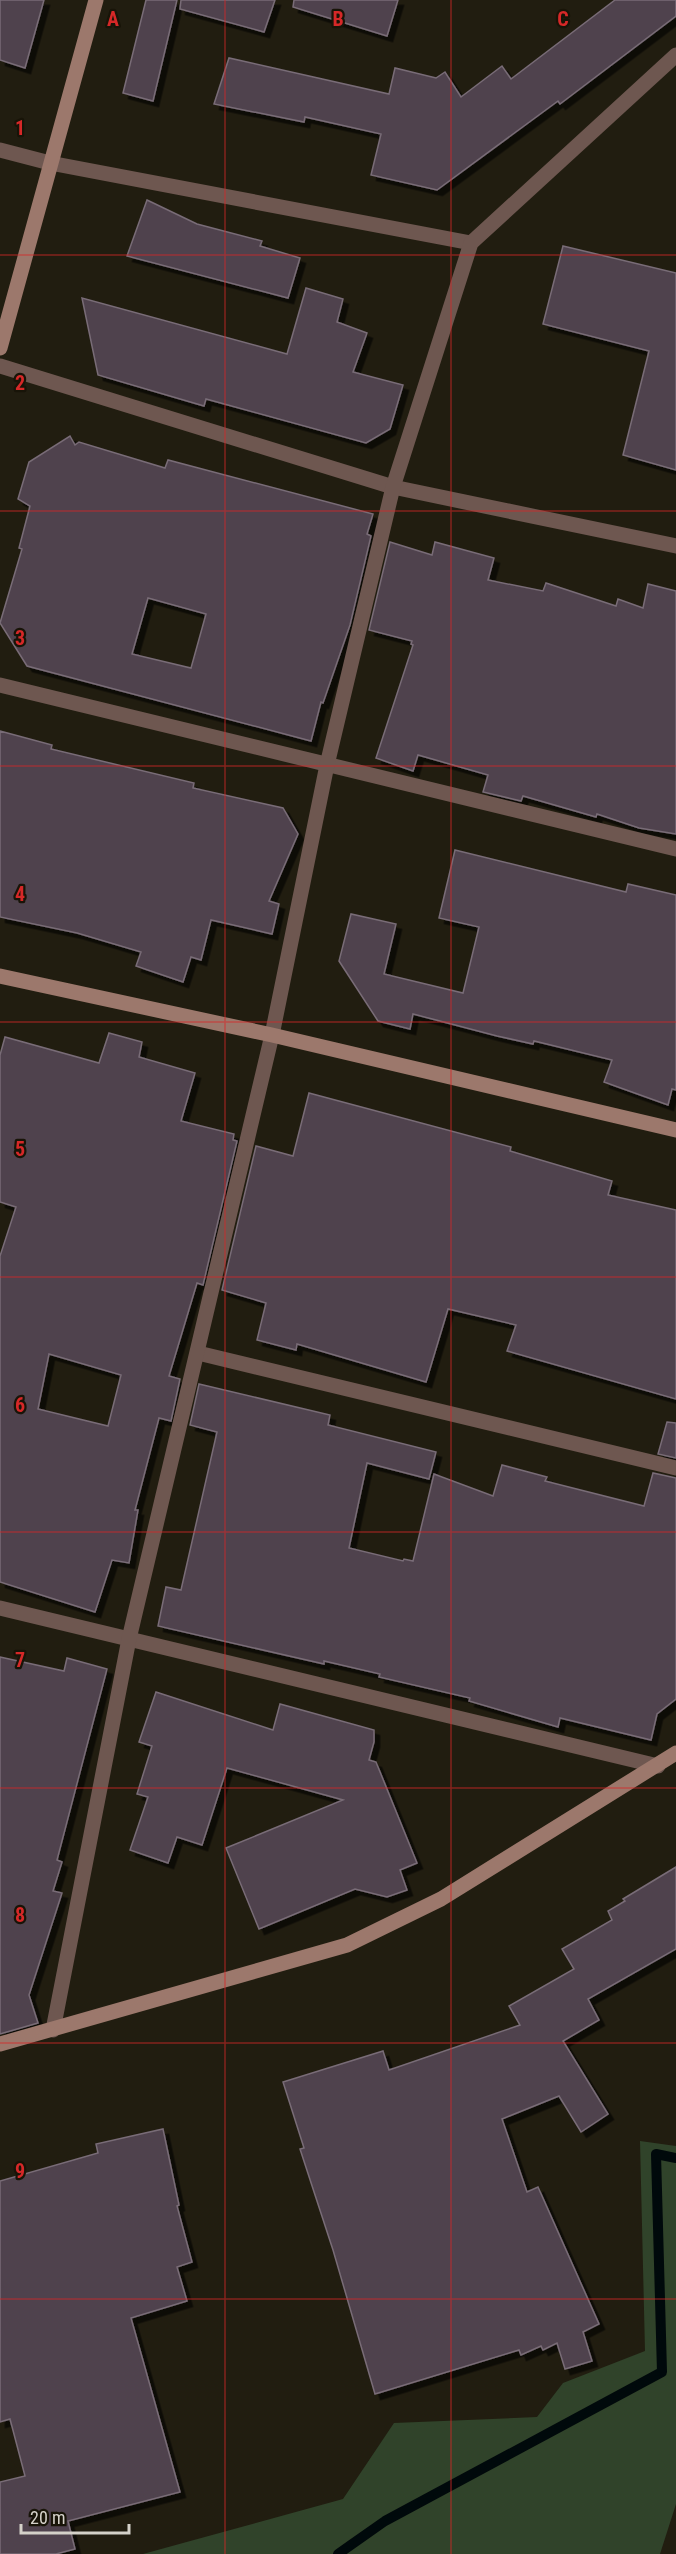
<svg xmlns="http://www.w3.org/2000/svg" width="676" height="2554" font-family="'Roboto Condensed',sans-serif">
  <style>
    .grass { fill: #30432a }
    .lines { fill: none; stroke-linecap: round; stroke-linejoin: round }
    .stream { stroke: #00090b; stroke-width: 10 }
    .building { fill: #4f434d; stroke: #796c77; stroke-width: 1.5; fill-rule: evenodd; filter: url(#shadow) }
    .street { stroke: #6e5750; stroke-width: 15 }
    .secondary { stroke: #9c786c; stroke-width: 15 }
    .grid { fill: none; stroke: #d62828; stroke-width: 1.5; stroke-opacity: 0.55 }
    .grid-label { font-size: 20px; text-anchor: middle; font-weight: bold; fill: #d62828; stroke: #181408; stroke-width: 4.5; stroke-linejoin: round; paint-order: stroke }
  </style>
  <defs>
    <filter id="shadow"><feDropShadow dx="5.5" dy="5.5" stdDeviation="0" flood-color="#0009"/></filter>
  </defs>
  <rect width="100%" height="100%" fill="#211d10"/>
  <!-- grass -->
  <polygon class="grass" points="640,2141 676,2146 676,2504 660,2554 143,2554 343,2499 394,2423 537,2417 563,2383 645,2351"/>
  <g class="lines">
    <!-- stream -->
    <polyline class="stream" points="338,2554 385,2521 662,2372 656,2154 676,2158"/>
  </g>
  <!-- building -->
  <g class="building">
    <polygon points="0,0 44,0 25,68 0,60"/>
    <polygon points="146,0 177,0 153,101 123,93"/>
    <polygon points="181,0 275,0 264,32 180,9"/>
    <polygon points="294,0 398,0 387,36 293,7"/>
    <polygon points="615,0 676,0 676,16 560,104 558,101 437,190 371,175 381,134 305,117 304,122 214,104 229,58 389,94 395,68 436,78 445,72 461,97 502,66 511,79"/>
    <polygon points="147,200 197,224 262,241 260,246 300,258 288,298 127,256"/>
    <polygon points="563,246 676,273 676,470 623,455 649,351 543,324"/>
    <polygon points="306,288 343,299 337,322 367,333 353,372 403,385 390,429 366,443 206,399 204,406 98,375 82,298 287,354"/>
    <path d="M70 436 75 445 79 442 165 468 168 460 373 514 367 534 371 536 350 625 323 703 321 702 311 741 27 666 0 623 22 549 19 548 30 506 18 499 29 462ZM148 598 206 614 191 668 132 654Z"/>
    <polygon points="390,542 432,555 435,542 494,558 488,580 543,591 546,583 616,606 618,599 643,608 648,584 676,591 676,834 639,828 597,814 596,817 523,796 521,801 483,792 488,775 418,755 413,771 376,758 413,645 411,644 412,641 369,630"/>
    <polygon points="0,731 52,745 51,749 194,783 193,788 283,808 298,834 269,901 279,904 272,934 211,920 201,960 191,957 183,982 136,966 141,952 77,933 0,917"/>
    <polygon points="455,850 626,892 628,884 676,895 676,1090 672,1089 668,1105 604,1082 612,1060 534,1041 533,1044 497,1036 413,1014 410,1029 378,1021 339,961 351,914 396,924 384,974 463,993 479,927 439,918"/>
    <path d="M109 1033 142 1042 139 1057 195 1073 181 1121 234 1134 233 1140 237 1141 203 1285 197 1283 169 1376 180 1379 171 1421 159 1418 135 1510H138L129 1563 112 1560 95 1612 0 1582V1256L16 1207 0 1202V1055L5 1037 99 1063ZM49 1354 121 1375 108 1426 38 1409Z"/>
    <polygon points="309,1093 511,1147 510,1151 612,1181 608,1195 676,1210 676,1399 507,1351 516,1325 448,1309 426,1382 297,1344 296,1350 257,1340 266,1303 222,1290 256,1146 293,1156"/>
    <polygon points="199,1384 330,1415 328,1425 436,1452 429,1479 367,1463 349,1548 403,1561 404,1559 413,1561 434,1474 493,1496 502,1465 547,1477 545,1481 644,1506 653,1473 676,1478 676,1699 657,1714 651,1740 560,1718 558,1727 469,1701 470,1698 379,1677 380,1674 324,1661 324,1664 158,1626 166,1587 181,1590 217,1432 190,1425"/>
    <polygon points="667,1422 676,1423 676,1458 658,1454"/>
    <polygon points="0,1657 64,1671 67,1658 107,1669 57,1860 62,1862 53,1891 62,1893 29,1995 38,2023 0,2034"/>
    <polygon points="156,1692 273,1730 280,1704 374,1730 374,1742 369,1760 376,1762 417,1863 400,1870 407,1890 387,1897 355,1889 259,1929 226,1848 343,1800 227,1768 202,1845 177,1837 168,1863 130,1850 148,1797 137,1794 152,1746 139,1742"/>
    <polygon points="676,1867 676,1949 588,1999 599,2020 563,2041 608,2114 581,2132 559,2096 502,2119 527,2192 538,2187 599,2324 583,2332 592,2361 565,2369 557,2343 543,2350 541,2346 521,2355 519,2350 375,2394 333,2250 300,2149 304,2148 283,2082 383,2051 389,2070 520,2025 509,2006 574,1969 562,1949 612,1920 608,1911 625,1901 623,1899"/>
    <polygon points="163,2129 179,2205 177,2206 192,2262 177,2267 187,2301 131,2318 180,2492 68,2521 75,2549 56,2554 0,2554 0,2482 25,2476 10,2419 0,2422 0,2181 98,2153 96,2144"/>
  </g>
  <g class="lines">
    <!-- street -->
    <g class="street">
      <polyline points="0,150 50,163 471,243"/>
      <polyline points="0,366 393,487 676,546"/>
      <polyline points="0,685 676,849"/>
      <polyline points="198,1353 676,1468"/>
      <polyline points="0,1608 658,1766"/>
      <polyline points="53,2030 129,1639 272,1035 327,765 393,487 471,243 676,55"/>
    </g>
    <!-- secondary -->
    <g class="secondary">
      <polyline points="0,348 96,0"/>
      <polyline points="0,976 272,1035 676,1130"/>
      <polyline points="0,2044 347,1945 441,1899 676,1753"/>
    </g>
  </g>
  <!-- grid -->
  <path class="grid" d="M225 0V2554M451 0V2554M0 255H676M0 511H676M0 766H676M0 1022H676M0 1277H676M0 1532H676M0 1788H676M0 2043H676M0 2299H676"/>
  <g class="grid-label">
    <text x="113" y="26">A</text>
    <text x="338" y="26">B</text>
    <text x="563" y="26">C</text>
    <text x="20" y="135">1</text>
    <text x="20" y="390">2</text>
    <text x="20" y="645">3</text>
    <text x="20" y="901">4</text>
    <text x="20" y="1156">5</text>
    <text x="20" y="1412">6</text>
    <text x="20" y="1667">7</text>
    <text x="20" y="1922">8</text>
    <text x="20" y="2178">9</text>
  </g>
  <!-- scale -->
  <path d="M21 2524v9h108v-9" fill="none" stroke="#d4d1c9" stroke-width="3"/>
  <text x="30" y="2524" font-size="18" fill="#d4d1c9" stroke="#181408" stroke-width="4.5" paint-order="stroke">20 m</text>
</svg>
